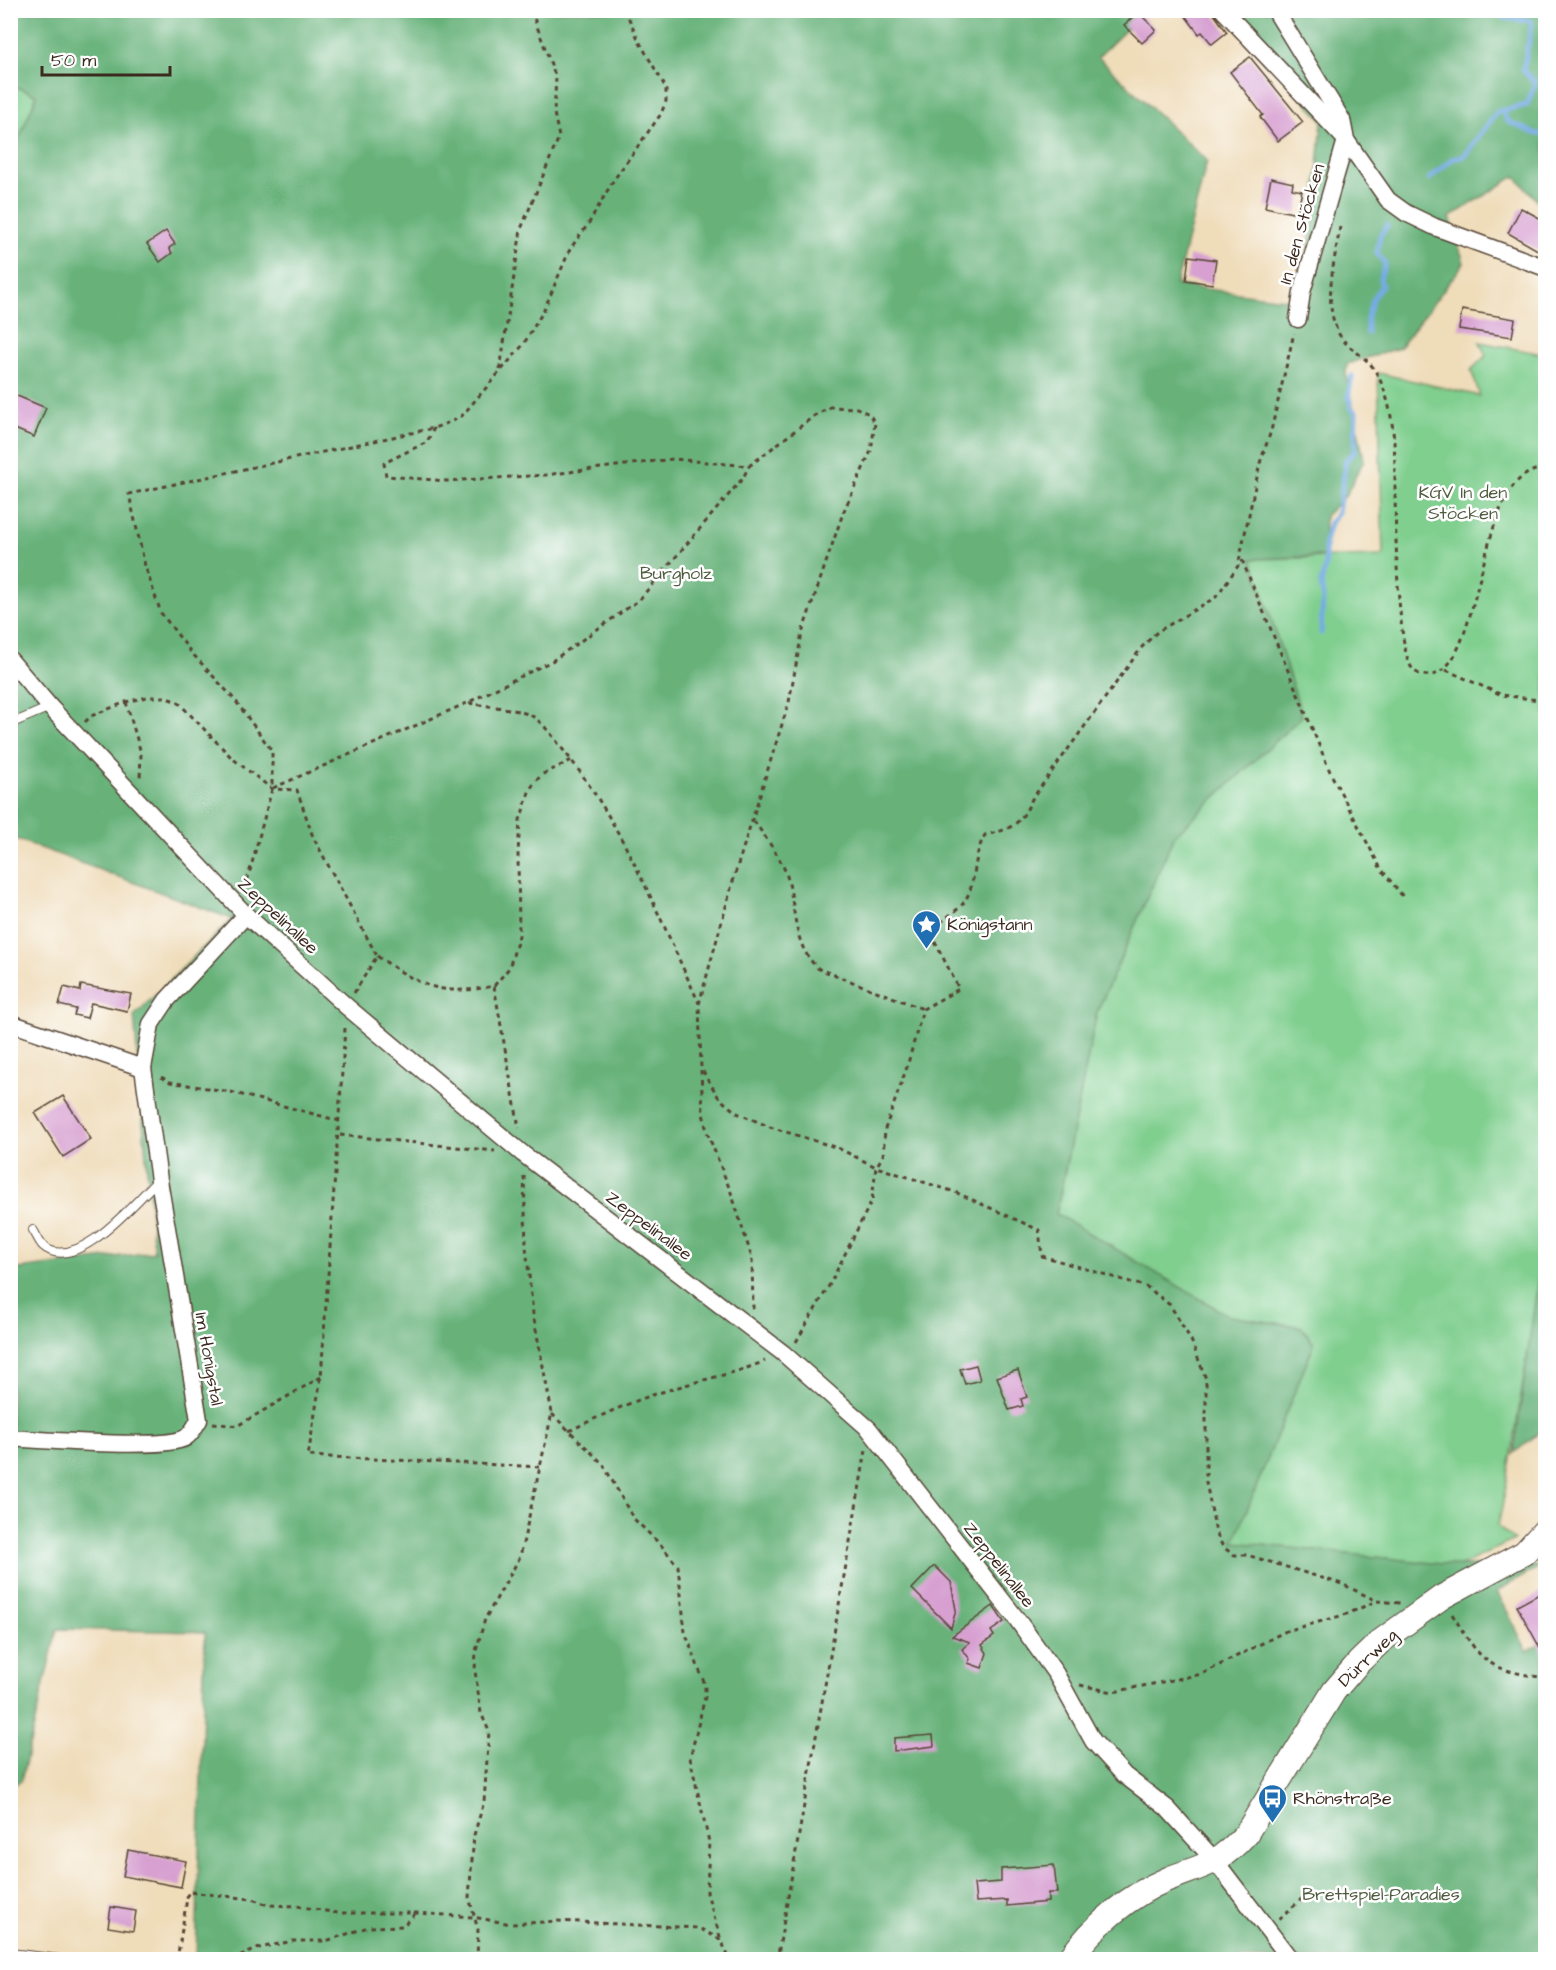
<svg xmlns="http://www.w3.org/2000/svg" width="1556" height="1970" font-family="'Architects Daughter',sans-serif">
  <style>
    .green { fill: #80cf8f; stroke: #5e7c56; stroke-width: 1.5 }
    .forest { fill: #68b27a; stroke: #526e4c; stroke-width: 1.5 }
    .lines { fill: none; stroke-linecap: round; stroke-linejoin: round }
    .stream { stroke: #76abe3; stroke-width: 5 }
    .building { fill: #d7a0d1 }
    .lane-casing { stroke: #564535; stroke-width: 10 }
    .street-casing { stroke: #564535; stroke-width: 19 }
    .secondary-casing { stroke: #564535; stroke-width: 26 }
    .path { stroke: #564535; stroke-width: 3; stroke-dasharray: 4.5 4.5; stroke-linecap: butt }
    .lane { stroke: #fff; stroke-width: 8 }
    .street { stroke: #fff; stroke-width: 16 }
    .secondary { stroke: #fff; stroke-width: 24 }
    .labels { text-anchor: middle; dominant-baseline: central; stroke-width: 5; stroke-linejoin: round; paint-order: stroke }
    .street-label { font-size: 18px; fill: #3b2a1e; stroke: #fff }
    .park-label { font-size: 18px; fill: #505c40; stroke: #fff }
    .poi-label { font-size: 18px; fill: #3b2a1e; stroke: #fff; text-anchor: start }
  </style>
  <rect width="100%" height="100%" fill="#fff"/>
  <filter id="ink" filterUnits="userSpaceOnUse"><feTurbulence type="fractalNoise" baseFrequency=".0167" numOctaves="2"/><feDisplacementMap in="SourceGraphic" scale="12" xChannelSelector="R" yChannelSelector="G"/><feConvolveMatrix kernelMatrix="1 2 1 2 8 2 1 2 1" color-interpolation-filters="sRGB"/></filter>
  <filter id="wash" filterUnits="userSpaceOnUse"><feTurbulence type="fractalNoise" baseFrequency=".008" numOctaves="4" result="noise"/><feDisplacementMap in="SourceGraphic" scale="24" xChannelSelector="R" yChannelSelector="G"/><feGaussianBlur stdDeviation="1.35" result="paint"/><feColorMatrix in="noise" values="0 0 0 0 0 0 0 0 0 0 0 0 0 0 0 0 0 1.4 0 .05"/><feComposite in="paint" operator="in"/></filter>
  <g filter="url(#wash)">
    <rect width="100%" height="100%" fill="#efdcb9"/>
    <!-- green -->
    <g class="green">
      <polygon points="11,85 37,94 11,160"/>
      <path d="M1545 341 1546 1252C1526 1343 1518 1436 1498 1526L1514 1540 1460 1566 1233 1542 1314 1344 1302 1327 1229 1316 1056 1214 1097 1012 1174 836 1302 716 1252 559 1383 556 1378 373 1480 396 1471 370 1486 356 1480 342 1542 354Z"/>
    </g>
    <!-- forest -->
    <g class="forest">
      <polygon points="11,11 1145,11 1098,57 1207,161 1176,285 1299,301 1313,223 1322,120 1227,11 1545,11 1545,209 1515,176 1450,217 1464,263 1399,348 1347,364 1346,373 1364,460 1346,495 1325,516 1324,556 1252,559 1302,716 1174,836 1097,1012 1056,1214 1229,1316 1302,1327 1314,1344 1234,1542 1460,1566 1541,1566 1497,1591 1527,1651 1545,1642 1545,1959 196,1959 205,1632 57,1629 21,1781 11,1786 11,1270 154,1252 134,1016 232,919 11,837 10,160 37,95 11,85"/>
      <polygon points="1545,1252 1545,1428 1514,1453 1535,1300"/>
    </g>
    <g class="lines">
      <!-- stream -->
      <g class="stream">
        <polyline points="1502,110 1507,121 1534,133 1546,135"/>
        <polyline points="1429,179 1452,159 1464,156 1497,112 1527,105 1535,83 1523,70 1532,25 1530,21 1504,18 1497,10"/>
        <polyline points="1367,333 1367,317 1374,296 1382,286 1380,279 1385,264 1377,253 1380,236 1387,226"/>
        <polyline points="1321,633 1323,597 1321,583 1325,568 1325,542 1330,523 1338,513 1346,460 1355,451 1356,412 1350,407 1351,400 1348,398 1352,376"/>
      </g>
    </g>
    <g id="blocks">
      <!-- building -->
      <g class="building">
        <polygon points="1181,10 1211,10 1227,32 1212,44 1202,32 1199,34"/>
        <polygon points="1138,12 1156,30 1142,43 1124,25"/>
        <polygon points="1250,57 1303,122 1278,141 1260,117 1263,115 1230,72"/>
        <polygon points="1271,178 1293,183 1292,189 1302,191 1297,214 1265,207"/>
        <polygon points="1521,208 1545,221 1545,244 1541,252 1508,233"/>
        <polygon points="166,231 175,244 169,248 172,253 160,262 147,244"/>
        <polygon points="1189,256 1216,260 1212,284 1186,280"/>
        <polygon points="1462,310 1515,319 1512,337 1459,329"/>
        <polygon points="10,393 46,408 34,437 10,427"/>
        <polygon points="81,985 131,994 127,1011 91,1003 87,1018 74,1015 76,1009 59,1005 64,987 80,991"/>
        <polygon points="63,1096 91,1139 63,1157 35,1113"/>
        <polygon points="976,1365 980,1380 965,1384 960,1369"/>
        <polygon points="1018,1370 1027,1397 1021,1399 1023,1406 1009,1410 997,1377"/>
        <polygon points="933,1567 936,1567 951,1582 956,1610 951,1628 912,1589"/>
        <polygon points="1541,1593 1545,1602 1545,1657 1517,1606"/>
        <polygon points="993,1606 1004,1622 991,1631 994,1636 982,1645 987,1653 982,1668 968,1663 970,1659 962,1649 970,1642 952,1636"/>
        <polygon points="933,1735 934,1746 894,1751 894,1738"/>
        <polygon points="128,1850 186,1861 181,1887 123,1876"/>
        <polygon points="1054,1865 1057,1893 1048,1893 1048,1902 1007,1906 1007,1900 976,1902 974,1884 1001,1882 1001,1869"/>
        <polygon points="111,1907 136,1911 133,1931 108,1927"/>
      </g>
    </g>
  </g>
  <g filter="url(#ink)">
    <use href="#blocks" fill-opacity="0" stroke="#564535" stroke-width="1.5"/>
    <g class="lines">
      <defs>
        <g id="lane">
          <polyline points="10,724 50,707"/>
          <path d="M33 1230C36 1234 39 1242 43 1246 76 1275 136 1201 158 1180"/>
          <polyline points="10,1953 68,1960"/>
        </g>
        <g id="street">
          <polyline points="1223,10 1346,140 1388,200 1406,213 1435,227 1546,268"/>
          <polyline points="1275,10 1342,120 1346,140 1302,292 1298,319"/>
          <polyline points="10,660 50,707 246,915 346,1006 523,1154 783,1353 869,1429 1016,1618 1056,1674 1093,1741 1124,1775 1167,1808 1216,1862 1291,1960"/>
          <polyline points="10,1023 143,1068"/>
          <path d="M10 1438C41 1440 165 1450 185 1438 192 1434 195 1426 199 1420L159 1180 143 1068 151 1024 167 1000 246 915"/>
        </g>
        <path id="secondary" d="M1069 1960C1093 1926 1129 1895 1168 1879 1204 1865 1218 1865 1246 1834L1334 1691 1359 1662 1381 1641 1442 1597 1524 1553 1546 1529"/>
      </defs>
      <!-- lane casing -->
      <use href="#lane" class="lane-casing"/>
      <!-- street casing -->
      <use href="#street" class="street-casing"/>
      <!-- secondary casing -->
      <use href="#secondary" class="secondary-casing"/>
      <!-- path -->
      <g class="path">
        <polyline points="10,131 10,136"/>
        <path d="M1340 227C1335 260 1322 303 1339 334 1347 349 1365 355 1374 369 1393 399 1395 441 1395 475 1395 506 1396 649 1412 668 1417 675 1425 676 1432 675 1478 667 1479 510 1521 478 1528 472 1536 469 1546 467"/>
        <polyline points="500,370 521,229 559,137 554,113 556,78 531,10"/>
        <polyline points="434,428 427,442 384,463 386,476 447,481 545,475 673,459 749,466 814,416 830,407 857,408 869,414 875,423 871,451 843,513 802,633 789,702 735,874 699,1004 701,1068 719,1098 737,1113 770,1127 838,1148 876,1167 955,1192 1039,1230 1042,1256 1147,1287 1170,1305 1191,1340 1206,1379 1206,1482 1216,1533 1223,1547 1234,1555 1247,1555 1342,1584 1377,1601"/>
        <polyline points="1242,560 1331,774 1381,869 1404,898"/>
        <polyline points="1446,670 1502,695 1546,701"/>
        <polyline points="126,702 141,753 140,779"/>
        <path d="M469 703C489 707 513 707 532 716 542 722 553 736 560 746 622 821 658 915 699 1003"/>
        <polyline points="85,722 91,716 126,702 147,697 164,697 178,702 232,758 272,789 297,790 313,837 377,956 354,993"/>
        <polyline points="273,788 467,703 552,661 639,600 743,478 749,466"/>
        <path d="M754 821C765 837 779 855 786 873 797 906 791 945 819 969L923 1009"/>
        <polyline points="245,889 272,789 272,751 235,700 190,651 161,613 145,566 129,494 434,428 460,418 523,345 544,310 570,249 589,223 613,181 661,114 666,101 666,88 640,43 625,10"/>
        <path d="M377 956C421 986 440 997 494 986L509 968 519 936 518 853 520 820 530 789 541 775 572 760"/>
        <polyline points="494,986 519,1128"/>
        <polyline points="345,1028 321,1377 308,1456 541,1467"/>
        <polyline points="701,1070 703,1113 707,1132 732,1195 752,1258 753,1310"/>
        <polyline points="161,1077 170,1082 231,1092 340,1121"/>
        <polyline points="340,1135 495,1151"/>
        <path d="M796 1342 830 1284 872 1200 876 1167 883 1156 885 1129 907 1067 923 1009 959 989 932 936C938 918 958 914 966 899 977 880 973 854 985 835 1012 829 1020 825 1032 799L1142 647 1157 632 1216 597 1238 566 1260 463 1271 431 1294 333"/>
        <polyline points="552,1414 603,1464 633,1518 661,1545 678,1566 685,1632 705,1685 705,1697 690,1758 709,1842 707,1893 721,1940"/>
        <polyline points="213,1423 237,1426 321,1377"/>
        <path d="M569 1431C602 1415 636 1399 672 1389 703 1379 735 1374 765 1361"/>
        <path d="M1452 1614C1483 1664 1486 1669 1546 1678"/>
        <polyline points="1080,1685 1113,1692 1202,1674 1286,1631 1344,1615 1377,1601 1400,1603"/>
        <polyline points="1279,1919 1307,1894"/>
        <polyline points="177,1960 188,1892 252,1899 268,1905 297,1906 338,1913 416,1913 473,1917 511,1924 558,1921 699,1928 721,1940 730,1960"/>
        <polyline points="232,1960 259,1948 293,1941 326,1941 368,1927 403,1926 415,1914"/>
        <polyline points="477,1960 478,1930 469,1897 474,1835 484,1802 489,1731 481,1713 475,1671 476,1651 485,1619 520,1557 552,1413 533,1314 526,1246 524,1176"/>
        <polyline points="777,1960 866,1450"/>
        <path d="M859 1960C906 1952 951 1954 997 1960"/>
      </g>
      <!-- lane -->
      <use href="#lane" class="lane"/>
      <!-- street -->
      <use href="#street" class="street"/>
      <!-- secondary -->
      <use href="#secondary" class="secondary"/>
    </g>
  </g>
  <!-- icons -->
  <defs>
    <symbol id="sight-pin" viewBox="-11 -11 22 30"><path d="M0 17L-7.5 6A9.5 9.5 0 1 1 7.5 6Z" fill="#1f6fb2" stroke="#fff"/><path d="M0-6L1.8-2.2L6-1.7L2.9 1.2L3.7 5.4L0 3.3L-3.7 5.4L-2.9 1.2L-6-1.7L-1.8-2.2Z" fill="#fff"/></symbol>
    <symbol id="bus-pin" viewBox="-11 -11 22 30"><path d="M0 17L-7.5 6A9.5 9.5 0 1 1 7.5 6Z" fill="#1f6fb2" stroke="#fff"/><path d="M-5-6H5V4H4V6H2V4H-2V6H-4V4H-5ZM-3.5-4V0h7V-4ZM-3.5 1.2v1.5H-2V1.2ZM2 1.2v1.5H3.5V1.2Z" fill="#fff"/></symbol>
  </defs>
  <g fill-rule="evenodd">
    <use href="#sight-pin" x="910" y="908" width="33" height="45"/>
    <use href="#bus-pin" x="1256" y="1782" width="33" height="45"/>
  </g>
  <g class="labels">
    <!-- street labels -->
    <g class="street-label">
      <text transform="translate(1302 224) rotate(-74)">In den Stöcken</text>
      <text transform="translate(278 916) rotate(43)">Zeppelinallee</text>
      <text transform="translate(649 1226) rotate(37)">Zeppelinallee</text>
      <text transform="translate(209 1359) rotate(80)">Im Honigstal</text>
      <text transform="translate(999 1565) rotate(52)">Zeppelinallee</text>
      <text transform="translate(1368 1658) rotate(-44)">Dürrweg</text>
    </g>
    <!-- park labels -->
    <g class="park-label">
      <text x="1463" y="492">KGV In den<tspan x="1463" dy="21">Stöcken</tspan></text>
      <text x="676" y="573">Burgholz</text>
      <text x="1381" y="1894">Brettspiel-Paradies</text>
    </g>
    <!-- poi labels -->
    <g class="poi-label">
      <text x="947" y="924">Königstann</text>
      <text x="1293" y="1798">Rhönstraße</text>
    </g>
  </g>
  <!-- margin -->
  <rect width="1556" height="1970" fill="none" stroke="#fff" stroke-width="36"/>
  <!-- scale -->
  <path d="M42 66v9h128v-9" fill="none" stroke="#3b2a1e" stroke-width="3"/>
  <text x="51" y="66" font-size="18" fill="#3b2a1e" stroke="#ffffff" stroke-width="4.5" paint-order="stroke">50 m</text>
</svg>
